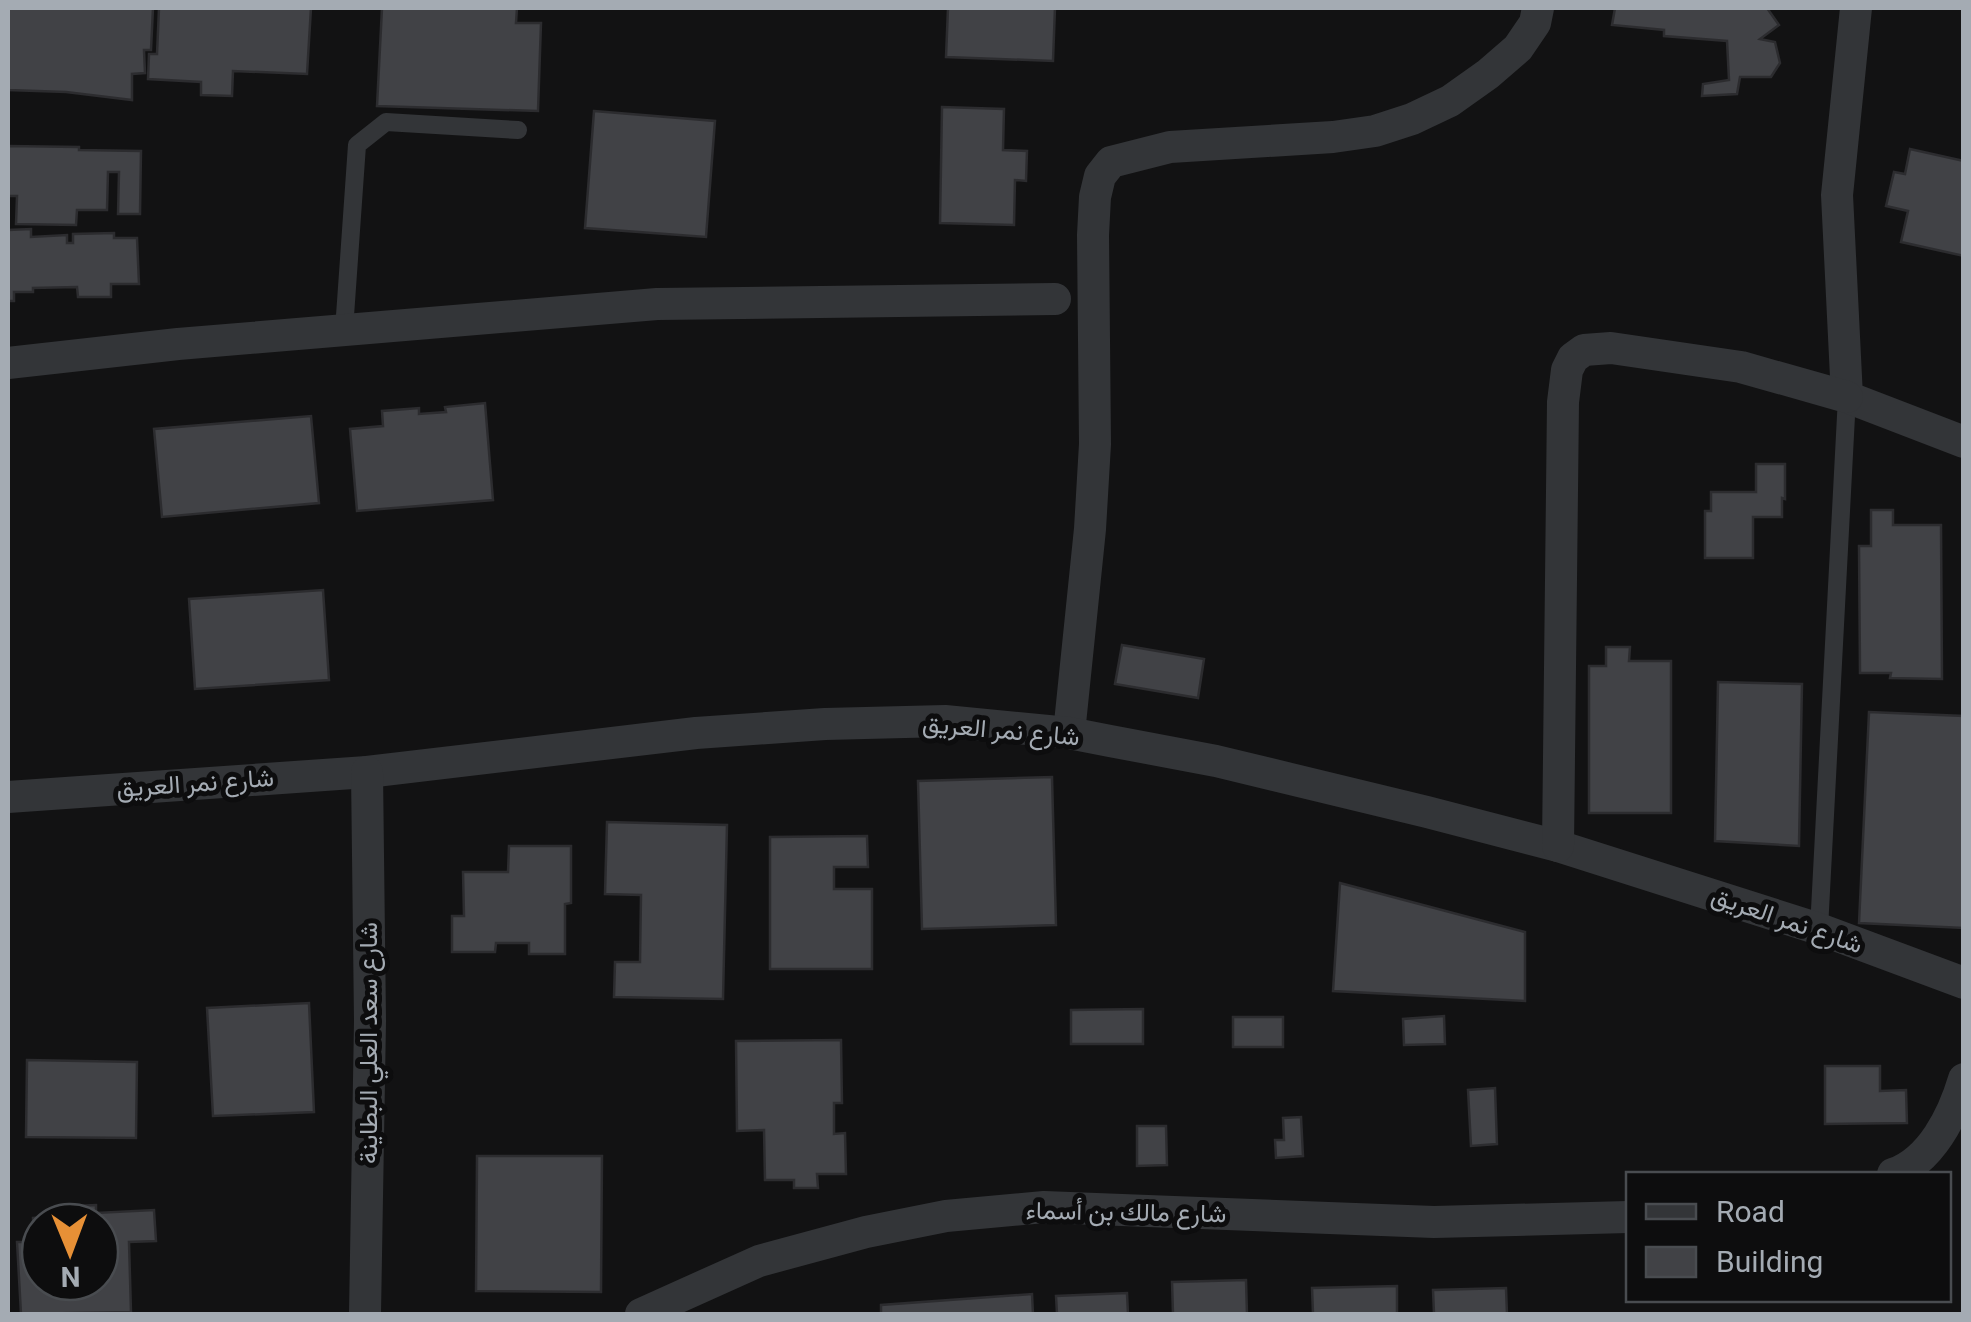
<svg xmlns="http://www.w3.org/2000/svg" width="1971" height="1322" font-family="Roboto,Vazirmatn,sans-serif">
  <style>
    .building { fill: #414246; stroke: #2c2c2f; stroke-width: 2.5; fill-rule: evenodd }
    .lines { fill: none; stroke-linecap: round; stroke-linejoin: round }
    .lane { stroke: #333538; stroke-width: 18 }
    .street { stroke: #333538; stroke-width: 32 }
    .labels { text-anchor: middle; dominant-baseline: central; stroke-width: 10; stroke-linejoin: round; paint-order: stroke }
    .street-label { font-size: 25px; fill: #a4abb3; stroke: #0d0d0e }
  </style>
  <rect width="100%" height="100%" fill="#121213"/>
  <!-- building -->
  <g class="building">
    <polygon points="8,8 153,8 151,50 144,50 145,73 132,74 132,100 66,92 8,90"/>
    <polygon points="159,8 311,8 307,74 233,71 232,96 201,95 201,82 148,79 149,54 157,54"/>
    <polygon points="382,8 517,8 516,23 541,23 538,111 377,106"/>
    <polygon points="948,8 1055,8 1053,61 946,57"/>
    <polygon points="1615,8 1767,8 1779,25 1760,39 1775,42 1780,63 1771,77 1740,77 1737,94 1702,96 1703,84 1729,80 1727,41 1664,36 1664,30 1612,25"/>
    <polygon points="942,107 1004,109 1003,150 1027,151 1026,181 1015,180 1014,225 940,223"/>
    <polygon points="594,111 715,121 706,237 585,228"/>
    <polygon points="8,146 79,147 79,150 141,151 140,214 118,214 119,172 108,172 107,210 77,210 76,225 16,224 17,196 8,196"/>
    <polygon points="1910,149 1964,161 1964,256 1901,242 1908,211 1886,206 1894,172 1905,174"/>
    <polygon points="31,229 31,237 67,235 67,243 73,243 73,234 114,233 114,238 137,238 139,284 111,284 111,297 78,297 77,287 33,288 33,292 14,292 14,301 8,301 8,230"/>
    <polygon points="485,403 493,500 357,511 350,429 383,426 382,411 419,408 419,414 446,412 445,407"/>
    <polygon points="311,416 319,503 162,517 154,429"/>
    <polygon points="1756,464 1785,464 1785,499 1782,498 1782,517 1753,517 1753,558 1705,558 1705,511 1711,511 1711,492 1756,492"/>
    <polygon points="1871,510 1893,510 1893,525 1941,525 1942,679 1890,678 1891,673 1860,673 1859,546 1871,546"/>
    <polygon points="323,590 329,680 195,689 189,599"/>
    <polygon points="1122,645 1204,659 1198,698 1115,684"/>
    <polygon points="1606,647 1630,647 1629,661 1671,661 1671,813 1589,813 1589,666 1606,666"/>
    <polygon points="1718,682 1802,684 1799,846 1715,841"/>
    <polygon points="1869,712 1964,716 1964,928 1859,923"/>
    <polygon points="1052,777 1056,925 922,929 918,781"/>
    <polygon points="607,822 727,825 723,999 614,997 615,962 640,962 641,895 605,894"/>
    <polygon points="867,836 868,867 834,867 834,889 872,889 872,969 770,969 770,837"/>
    <polygon points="509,846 571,846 571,903 565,904 565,954 529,954 529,943 496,943 495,952 452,952 452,916 464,916 463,872 508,872"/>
    <polygon points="1340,883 1525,932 1525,1001 1333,991"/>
    <polygon points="309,1003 314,1112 213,1116 207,1008"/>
    <polygon points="1143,1009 1143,1044 1071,1044 1071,1010"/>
    <polygon points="1444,1016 1445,1044 1404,1045 1403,1019"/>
    <rect x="1233" y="1017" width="50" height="30"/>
    <polygon points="841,1040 842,1103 834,1103 834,1134 845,1133 846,1174 817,1174 818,1188 794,1188 794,1180 765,1180 764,1130 737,1131 736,1041"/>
    <polygon points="27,1060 137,1062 136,1138 26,1137"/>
    <polygon points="1825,1066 1880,1066 1880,1091 1906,1090 1907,1123 1825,1124"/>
    <polygon points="1495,1088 1497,1144 1471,1146 1468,1090"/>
    <polygon points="1301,1117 1303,1156 1276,1158 1275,1140 1284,1140 1283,1118"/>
    <polygon points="1137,1126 1166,1126 1167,1165 1137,1166"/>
    <polygon points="477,1156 602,1156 601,1292 476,1291"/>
    <path d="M96 1205V1213L154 1210 156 1241 129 1242 131 1312 21 1314 17 1242H34L33 1218 74 1216V1206ZM40 1222H100V1282H40Z"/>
    <polygon points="1246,1280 1247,1314 1173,1314 1172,1282"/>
    <polygon points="1397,1286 1397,1314 1313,1314 1312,1288"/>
    <polygon points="1506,1288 1507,1314 1434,1314 1433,1290"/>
    <polygon points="1127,1293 1128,1314 1057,1314 1056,1296"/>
    <polygon points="1032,1294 1033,1314 881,1314 881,1305"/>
  </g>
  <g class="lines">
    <!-- lane -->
    <g class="lane">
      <polyline points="344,330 357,145 386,122 518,130"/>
      <polyline points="1819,929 1847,397"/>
    </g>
    <!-- street -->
    <g class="street">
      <polyline points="1856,8 1837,195 1847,397 1964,442"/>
      <polyline points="8,363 178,344 657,304 1055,299"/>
      <polyline points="1069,733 1090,529 1095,444 1093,235 1095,197 1100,176 1111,162 1170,147 1333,137 1375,131 1412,119 1450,101 1488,74 1518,48 1535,23 1538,8"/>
      <polyline points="8,797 367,772 696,733 825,724 945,721 1069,733 1110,741 1216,761 1427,812 1558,846 1819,929 1964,983"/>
      <polyline points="1558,846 1563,402 1567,370 1573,358 1584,350 1611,348 1741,367 1847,397"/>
      <path d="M1893 1174C1931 1161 1953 1116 1964 1079"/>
      <polyline points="365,1314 370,1021 367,772"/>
      <polyline points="641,1314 759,1261 866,1232 946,1216 1044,1207 1434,1222 1628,1217"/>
    </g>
  </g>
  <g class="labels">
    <!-- street labels -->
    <g class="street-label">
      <text transform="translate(1001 730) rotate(5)">شارع نمر العريق</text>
      <text transform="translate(195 783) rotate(-4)">شارع نمر العريق</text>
      <text transform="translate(1787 920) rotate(19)">شارع نمر العريق</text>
      <text transform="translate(368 1043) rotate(-90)">شارع سعد العلي البطاينة</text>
      <text transform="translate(1126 1212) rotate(1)">شارع مالك بن أسماء</text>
    </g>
  </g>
  <!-- border -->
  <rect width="1971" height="1322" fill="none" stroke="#a4abb3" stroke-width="20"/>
  <!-- legend -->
  <rect x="1626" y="1172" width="325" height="130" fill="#0d0d0e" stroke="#494c50" stroke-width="2.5"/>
  <rect x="1646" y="1204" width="50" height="15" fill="#333538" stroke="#494c50" stroke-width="2.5"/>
  <text x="1716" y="1222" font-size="30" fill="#a4abb3">Road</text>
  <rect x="1646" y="1247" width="50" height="30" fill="#414246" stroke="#494c50" stroke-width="2.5"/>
  <text x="1716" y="1272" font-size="30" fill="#a4abb3">Building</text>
  <!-- north arrow -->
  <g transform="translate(70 1252) rotate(179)"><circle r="48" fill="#0d0d0e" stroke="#494c50" stroke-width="2.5"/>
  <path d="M0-8L18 38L0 25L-18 38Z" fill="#e79036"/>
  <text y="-15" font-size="28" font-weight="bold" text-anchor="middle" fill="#a4abb3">N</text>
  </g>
</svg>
